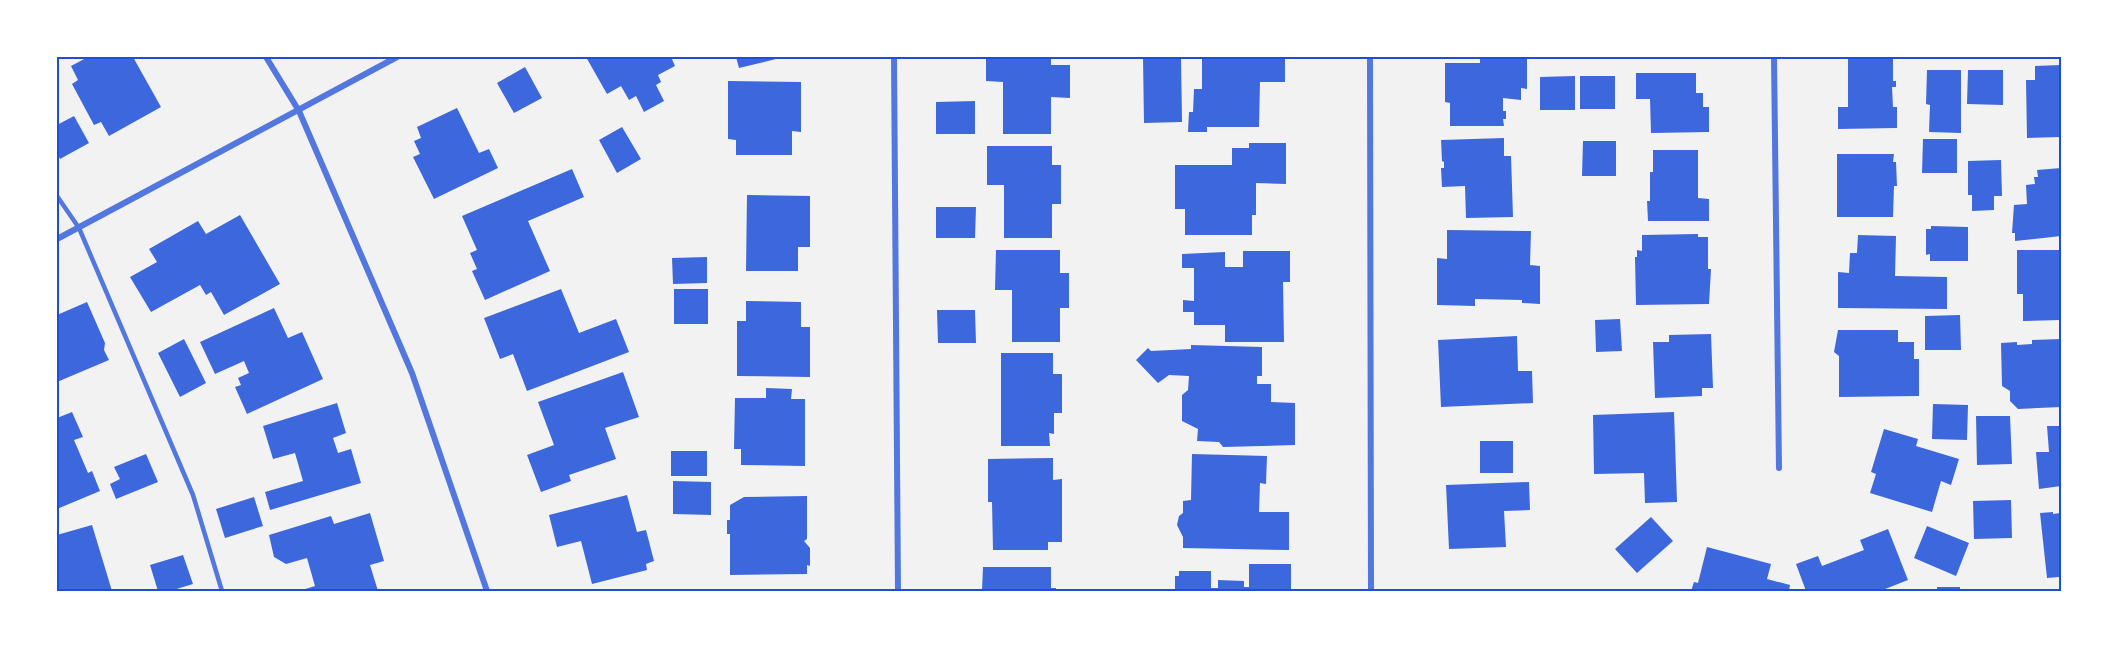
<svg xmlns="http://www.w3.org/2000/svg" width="2118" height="648" font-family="Overpass,sans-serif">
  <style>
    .building { fill: #3d67dc }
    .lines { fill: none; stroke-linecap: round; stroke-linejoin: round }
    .service { stroke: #5277de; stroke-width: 4.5 }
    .minor { stroke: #5277de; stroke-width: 6 }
    .neatline { fill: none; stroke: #1d4ed8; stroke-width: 2 }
  </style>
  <rect width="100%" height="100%" fill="#f2f2f2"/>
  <!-- building -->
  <g class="building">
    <polygon points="88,57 133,57 161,107 109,136 101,122 94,125 72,84 78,80 71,66"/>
    <polygon points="586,57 671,57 675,66 658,75 661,82 656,85 664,101 644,112 636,96 629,100 621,86 607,94"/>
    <polygon points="736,57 780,57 780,58 739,68"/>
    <polygon points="986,57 1051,57 1051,65 1070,65 1070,98 1051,97 1051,134 1003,134 1003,82 986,81"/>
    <polygon points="1143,57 1181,57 1182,122 1144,123"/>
    <polygon points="1202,57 1285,57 1285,82 1260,82 1259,127 1207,127 1207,132 1188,132 1189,112 1193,112 1194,89 1202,89"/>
    <polygon points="1480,57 1527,57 1527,89 1521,88 1521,100 1503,98 1503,111 1506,111 1506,119 1503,119 1504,126 1450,126 1450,103 1445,102 1445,63 1480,63"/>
    <polygon points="1893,58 1893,81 1896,81 1896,87 1892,87 1893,107 1897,107 1897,128 1838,129 1838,107 1848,107 1848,59"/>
    <polygon points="2061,65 2061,137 2027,138 2026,80 2035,80 2035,66"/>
    <polygon points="525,67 542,98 514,113 497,83"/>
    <polygon points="1927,70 1961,70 1961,133 1929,132 1930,105 1926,104"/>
    <polygon points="1968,70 2003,70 2003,105 1967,104"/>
    <polygon points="1636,73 1696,73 1696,93 1703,93 1703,107 1709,107 1709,132 1651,133 1650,99 1636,99"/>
    <polygon points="1575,76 1575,110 1540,110 1540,77"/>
    <rect x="1580" y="76" width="35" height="33"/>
    <polygon points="728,81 801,82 801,132 792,131 792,155 736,155 736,140 728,139"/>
    <polygon points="975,101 975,134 936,134 936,102"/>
    <polygon points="457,108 479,153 489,149 498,168 434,199 413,157 420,154 414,141 421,138 417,127"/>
    <polygon points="74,116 89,143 60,159 57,153 57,125"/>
    <polygon points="622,127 641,159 617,173 599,140"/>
    <polygon points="1504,138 1504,156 1511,156 1513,217 1466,218 1465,186 1442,187 1441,168 1444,168 1444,162 1442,161 1441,140"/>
    <polygon points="1923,139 1957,139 1957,173 1922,173"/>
    <polygon points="1583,141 1616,141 1616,176 1582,176"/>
    <polygon points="1249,143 1286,143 1286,184 1256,183 1256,215 1252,215 1252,235 1185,235 1185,209 1175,209 1175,165 1232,165 1232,148 1249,148"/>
    <polygon points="987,146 1052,146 1052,165 1061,165 1061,204 1052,204 1052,238 1004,238 1004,185 987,185"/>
    <polygon points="1653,150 1698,150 1698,198 1709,199 1709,221 1648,221 1647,201 1650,201 1650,172 1653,172"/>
    <polygon points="1837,154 1894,154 1893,162 1896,162 1897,186 1894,186 1893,217 1837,217"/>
    <polygon points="2001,160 2002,196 1994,196 1994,210 1972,211 1972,195 1968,195 1968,161"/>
    <polygon points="2061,168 2061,236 2015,241 2015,233 2012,233 2014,205 2027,204 2026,185 2035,184 2034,177 2038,177 2037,170"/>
    <polygon points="572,169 584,197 528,221 550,271 485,300 472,271 477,269 470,253 477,250 462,216"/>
    <polygon points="747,195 810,196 810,247 798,247 798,271 746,271"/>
    <polygon points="936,207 976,207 975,238 936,238"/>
    <polygon points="240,215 280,284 224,315 211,292 206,295 200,285 151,312 130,277 157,262 149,249 198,221 206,234"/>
    <polygon points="1931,226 1968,227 1968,261 1930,261 1930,254 1926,255 1926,229 1931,229"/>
    <polygon points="1447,230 1531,231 1530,265 1540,266 1540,304 1522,303 1522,300 1475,299 1475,306 1437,305 1437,258 1447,259"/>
    <polygon points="1698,234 1698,237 1708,237 1708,269 1711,269 1709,304 1636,305 1635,257 1637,257 1637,250 1642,251 1642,235"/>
    <polygon points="1858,235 1896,236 1895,276 1947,277 1947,309 1838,308 1838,272 1849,273 1850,253 1857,253"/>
    <polygon points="996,250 1060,250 1060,273 1069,273 1069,308 1060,308 1060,342 1012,342 1012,290 995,290"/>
    <polygon points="2017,250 2061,250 2061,320 2023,321 2023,294 2017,294"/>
    <polygon points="1243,251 1290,251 1290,282 1283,282 1284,342 1225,342 1225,325 1194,325 1194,312 1183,312 1183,300 1194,301 1194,268 1182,268 1182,254 1225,252 1225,267 1243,267"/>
    <polygon points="707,257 707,283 673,284 672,258"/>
    <polygon points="561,289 579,333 616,319 629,352 527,391 513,354 500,359 484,318"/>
    <rect x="674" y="289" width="34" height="35"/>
    <polygon points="746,301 801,302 801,327 810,327 810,377 737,376 737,321 746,321"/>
    <polygon points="87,302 105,343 104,350 109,360 57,382 57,315"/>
    <polygon points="274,308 288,338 302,332 323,379 247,414 235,387 241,385 238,378 249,373 244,361 215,374 200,342"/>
    <polygon points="937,310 975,310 976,343 938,343"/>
    <polygon points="1960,315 1961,350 1925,350 1925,316"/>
    <polygon points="1620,319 1622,351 1596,352 1595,320"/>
    <polygon points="1838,330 1898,330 1898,342 1914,342 1914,359 1919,359 1919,396 1839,397 1839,356 1834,352"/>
    <polygon points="1711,334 1713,388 1702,388 1702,396 1655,398 1653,342 1669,342 1669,335"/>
    <polygon points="1517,336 1518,371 1532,371 1533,403 1441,407 1438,340"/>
    <polygon points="184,339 206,383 180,397 158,353"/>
    <polygon points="2061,339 2061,407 2018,409 2010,401 2010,391 2002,386 2001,343 2017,342 2017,345 2032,344 2032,340"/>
    <polygon points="1191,345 1262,347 1262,376 1257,376 1257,384 1271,384 1271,402 1295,403 1295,445 1223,447 1219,442 1197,441 1198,429 1182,421 1182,395 1188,390 1189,376 1169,375 1158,383 1136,360 1148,348 1151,351 1191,349"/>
    <polygon points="1001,353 1053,353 1053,374 1062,374 1062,413 1054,413 1054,434 1049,433 1050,446 1001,446"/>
    <polygon points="623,372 639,417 605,428 616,459 569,475 571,481 541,492 527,455 554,445 538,402"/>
    <polygon points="766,388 792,389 791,399 805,399 805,466 741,465 741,449 734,449 735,398 766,398"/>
    <polygon points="337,403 346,433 333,438 338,453 351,449 361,483 270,510 265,492 303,481 295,453 273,459 263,426"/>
    <polygon points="1933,404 1968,405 1967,440 1932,439"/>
    <polygon points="72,412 83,437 74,440 88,473 92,471 100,491 57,509 57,418"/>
    <polygon points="1674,412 1677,502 1645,503 1644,473 1594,474 1593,415"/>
    <polygon points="1976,416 2010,416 2012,464 1977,465"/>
    <polygon points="2047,426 2061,426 2061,486 2039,489 2036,452 2049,452"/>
    <polygon points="1884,429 1918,439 1916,446 1959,459 1951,485 1941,481 1932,512 1870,493 1876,474 1871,472"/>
    <rect x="1480" y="441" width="33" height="32"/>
    <rect x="671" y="451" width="36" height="25"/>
    <polygon points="146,454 158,482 116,499 110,484 120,479 114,467"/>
    <polygon points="1192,454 1267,456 1266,484 1260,483 1259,512 1289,512 1289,550 1183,548 1183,537 1177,525 1179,516 1183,513 1183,501 1191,500"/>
    <polygon points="1053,458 1053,480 1062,479 1062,542 1048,542 1048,550 993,550 992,502 988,502 988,459"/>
    <polygon points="673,481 711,482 711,515 673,514"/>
    <polygon points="1529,482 1530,510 1504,511 1506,547 1449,549 1446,485"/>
    <polygon points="627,495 637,532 646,530 654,561 646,564 647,570 592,584 581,541 557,547 549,515"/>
    <polygon points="807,496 807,539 804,541 810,548 810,566 807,565 807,574 730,575 730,534 727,534 727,520 730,520 730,505 744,497"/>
    <polygon points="254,497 263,526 225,538 216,509"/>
    <polygon points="2011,500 2012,538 1974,539 1973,501"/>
    <polygon points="2053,512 2053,514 2061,513 2061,574 2059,577 2047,578 2040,513"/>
    <polygon points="370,513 384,561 370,565 378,591 299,591 315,586 307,558 286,564 274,557 269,535 331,516 334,524"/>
    <polygon points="1651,517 1673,541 1637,573 1615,549"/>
    <polygon points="92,525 112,591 57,591 57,535"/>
    <polygon points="1927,526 1969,543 1956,576 1914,558"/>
    <polygon points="1888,529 1908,580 1880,591 1806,591 1796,564 1818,556 1822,566 1864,550 1860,540"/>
    <polygon points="1707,547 1771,564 1767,579 1790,585 1789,591 1691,591 1694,582 1698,583"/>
    <polygon points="183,555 193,584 170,591 158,591 150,565"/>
    <polygon points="1249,564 1291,564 1291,591 1175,591 1175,576 1179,576 1179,571 1211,571 1211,588 1218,588 1218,580 1244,581 1244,587 1249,587"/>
    <polygon points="983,567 1051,567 1051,588 1056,588 1056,591 982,591"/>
    <rect x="1937" y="587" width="23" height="4"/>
  </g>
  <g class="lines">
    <!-- service -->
    <polyline class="service" points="57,196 79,228 193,495 222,591"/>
    <!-- minor -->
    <g class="minor">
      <polyline points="266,57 299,111 412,373 487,591"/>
      <polyline points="894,57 898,591"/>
      <polyline points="1370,57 1371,591"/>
      <polyline points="1774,57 1779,468"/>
      <polyline points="57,239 397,57"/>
    </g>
  </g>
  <!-- border -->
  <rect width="2118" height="648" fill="none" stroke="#ffffff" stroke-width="117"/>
  <rect x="58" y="58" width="2002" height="532" class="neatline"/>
</svg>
